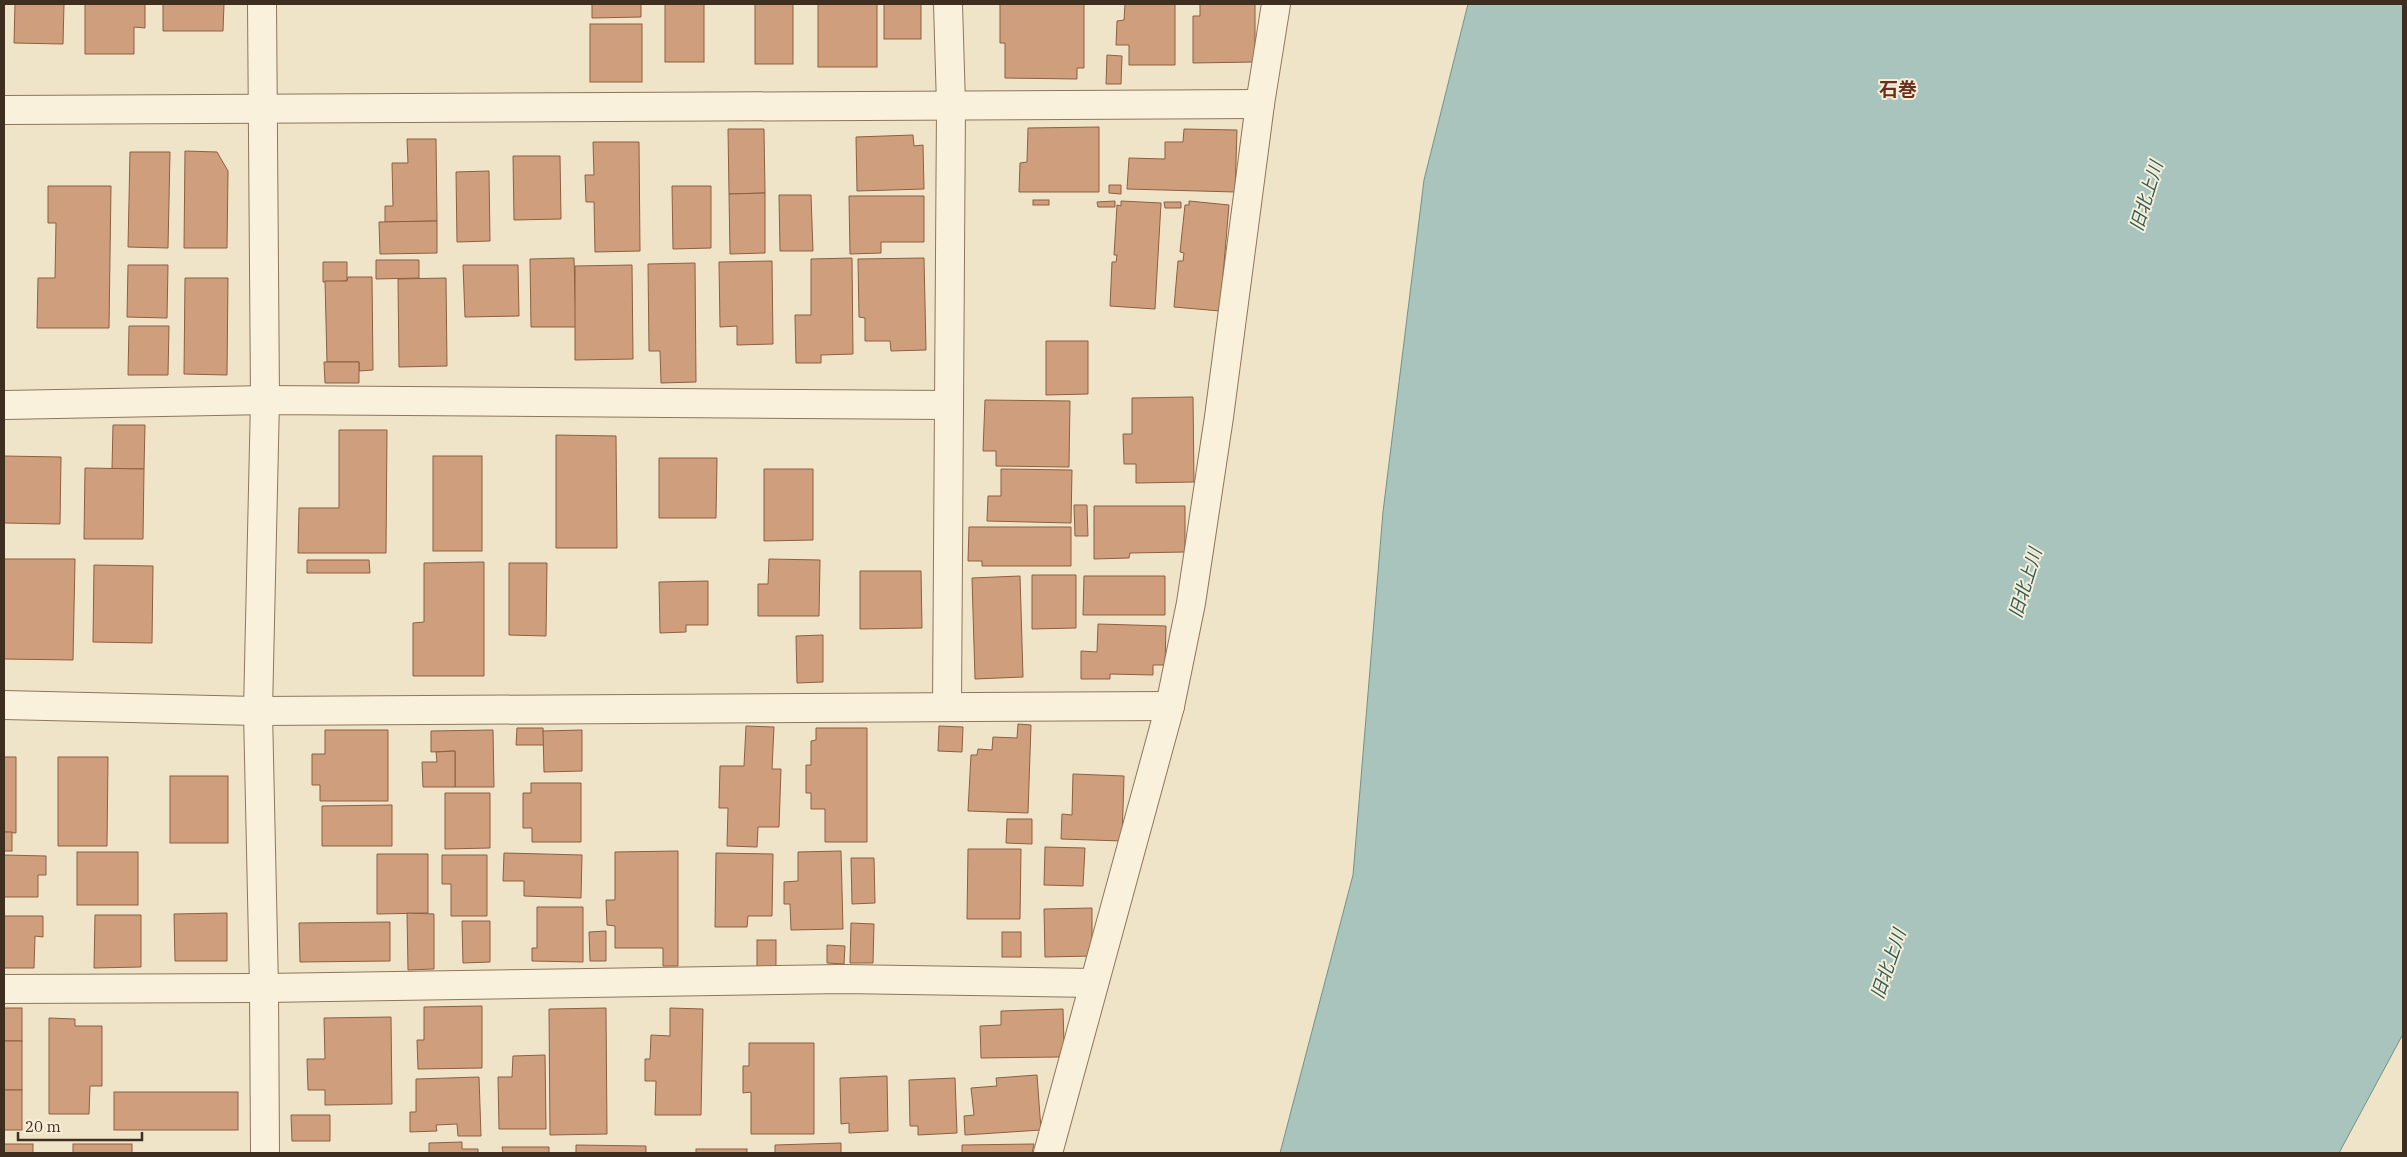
<svg xmlns="http://www.w3.org/2000/svg" width="2407" height="1157" font-family="'IBM Plex Serif','Noto Sans JP',serif">
  <style>
    .water { fill: #a9c4bc; stroke: #6f938a }
    .building { fill: #cf9f7d; stroke: #8d5f41 }
    .lines { fill: none; stroke-linecap: round; stroke-linejoin: round }
    .street-casing { stroke: #8d765c; stroke-width: 30 }
    .street { stroke: #faf1dc; stroke-width: 28 }
    .labels { text-anchor: middle; dominant-baseline: central; stroke-width: 4; stroke-linejoin: round; paint-order: stroke }
    .water-label { font-size: 18px; font-style: italic; fill: #2f5d5a; stroke: #f7eed8 }
    .quarter-label { font-size: 19px; font-weight: bold; fill: #6b2e1e; stroke: #f7eed8 }
  </style>
  <rect width="100%" height="100%" fill="#f0e4c8"/>
  <!-- water -->
  <polygon class="water" points="1468,4 2403,4 2403,1034 2339,1153 1280,1153 1353,875 1383,512 1424,180"/>
  <!-- building -->
  <g class="building">
    <polygon points="15,4 64,4 63,44 14,43"/>
    <polygon points="85,4 145,4 145,28 134,27 134,54 85,54"/>
    <polygon points="163,4 224,4 223,31 163,31"/>
    <polygon points="592,4 641,4 641,17 592,18"/>
    <rect x="665" y="4" width="39" height="58"/>
    <rect x="755" y="4" width="38" height="60"/>
    <rect x="818" y="4" width="59" height="63"/>
    <rect x="884" y="4" width="37" height="35"/>
    <polygon points="1000,4 1084,4 1084,68 1077,68 1077,79 1005,78 1005,43 1000,43"/>
    <polygon points="1125,4 1175,4 1175,65 1129,65 1129,45 1116,45 1117,21 1124,20"/>
    <polygon points="1200,4 1255,4 1255,62 1193,63 1193,16 1200,16"/>
    <rect x="590" y="24" width="52" height="58"/>
    <polygon points="1107,55 1122,56 1121,84 1106,84"/>
    <polygon points="1099,127 1099,192 1019,192 1020,163 1027,162 1028,128"/>
    <polygon points="728,129 764,129 765,193 729,194"/>
    <polygon points="1184,129 1237,130 1235,192 1127,189 1129,158 1165,159 1165,142 1183,142"/>
    <polygon points="913,135 914,146 923,145 924,189 857,191 856,137"/>
    <polygon points="407,139 436,139 437,221 385,222 385,206 393,206 392,163 408,163"/>
    <polygon points="593,142 639,142 640,251 595,252 594,202 586,202 585,175 594,175"/>
    <polygon points="185,151 217,152 228,171 227,248 184,248"/>
    <polygon points="130,152 170,152 168,248 128,247"/>
    <polygon points="513,156 560,156 561,219 514,220"/>
    <polygon points="489,171 490,241 457,242 456,172"/>
    <polygon points="1109,185 1121,185 1121,194 1109,193"/>
    <polygon points="48,186 111,186 109,328 37,328 38,278 55,278 56,223 48,223"/>
    <polygon points="672,186 711,186 711,248 673,249"/>
    <polygon points="765,193 765,253 730,254 729,194"/>
    <polygon points="779,195 811,195 813,251 780,251"/>
    <polygon points="849,196 924,196 924,242 881,242 881,253 850,254"/>
    <rect x="1033" y="200" width="16" height="5"/>
    <polygon points="1115,201 1115,207 1098,207 1097,202"/>
    <polygon points="1121,201 1161,203 1155,309 1110,306 1112,262 1116,262 1117,255 1114,255 1117,205 1121,206"/>
    <polygon points="1189,201 1229,205 1220,311 1174,307 1178,261 1183,261 1184,253 1180,252 1185,205 1189,205"/>
    <polygon points="1164,202 1181,202 1181,208 1165,208"/>
    <polygon points="437,221 437,253 380,254 379,222"/>
    <polygon points="574,258 576,327 531,327 530,259"/>
    <polygon points="852,258 853,354 821,355 821,363 796,363 795,315 811,315 811,259"/>
    <polygon points="924,258 926,350 891,351 890,341 865,341 865,318 859,317 858,259"/>
    <polygon points="376,260 419,260 419,278 376,279"/>
    <polygon points="772,261 773,344 737,345 737,326 720,327 719,262"/>
    <polygon points="323,262 347,262 347,281 323,282"/>
    <polygon points="695,263 696,382 661,383 660,351 649,351 648,264"/>
    <polygon points="128,265 168,265 167,318 127,317"/>
    <polygon points="463,265 518,265 519,316 465,317"/>
    <polygon points="632,265 633,359 575,360 575,266"/>
    <polygon points="348,277 372,277 373,370 359,371 359,362 327,362 325,281 347,281"/>
    <polygon points="185,278 228,278 227,375 184,374"/>
    <polygon points="446,278 447,366 399,367 398,279"/>
    <polygon points="129,326 169,326 168,375 128,375"/>
    <polygon points="1046,341 1088,341 1088,394 1046,395"/>
    <polygon points="324,362 359,362 359,383 325,383"/>
    <polygon points="1193,397 1194,482 1136,483 1136,464 1124,464 1123,434 1132,434 1132,398"/>
    <polygon points="985,400 1070,401 1069,467 996,466 996,451 983,451"/>
    <polygon points="113,425 145,425 144,469 112,469"/>
    <polygon points="339,430 387,430 386,553 298,553 299,508 339,508"/>
    <polygon points="556,435 616,436 617,548 556,548"/>
    <polygon points="4,456 61,457 60,524 4,523"/>
    <rect x="433" y="456" width="49" height="95"/>
    <polygon points="659,458 717,458 716,518 659,518"/>
    <polygon points="85,468 144,469 143,539 84,539"/>
    <polygon points="764,469 813,469 813,540 764,541"/>
    <polygon points="1001,469 1072,470 1071,523 987,521 988,496 1001,496"/>
    <polygon points="1074,505 1087,505 1088,536 1075,536"/>
    <polygon points="1094,506 1185,506 1185,552 1130,553 1129,558 1094,559"/>
    <polygon points="969,527 1071,527 1071,566 982,566 982,561 968,561"/>
    <polygon points="4,559 75,559 73,660 4,659"/>
    <polygon points="769,559 820,560 819,616 758,616 758,584 768,584"/>
    <polygon points="307,560 369,560 370,573 307,573"/>
    <polygon points="484,562 484,676 413,676 413,623 424,622 424,563"/>
    <polygon points="509,563 547,563 546,636 509,635"/>
    <polygon points="94,565 153,566 152,643 93,642"/>
    <polygon points="860,571 921,571 922,628 860,629"/>
    <polygon points="1032,575 1076,575 1076,628 1032,629"/>
    <polygon points="1020,576 1023,677 975,679 972,578"/>
    <polygon points="1084,576 1165,576 1165,615 1083,615"/>
    <polygon points="708,581 708,625 686,625 686,632 660,633 659,582"/>
    <polygon points="1098,624 1166,626 1165,665 1153,665 1153,675 1110,674 1110,679 1081,679 1081,651 1097,652"/>
    <polygon points="823,635 823,682 797,683 796,636"/>
    <polygon points="1018,724 1031,725 1028,813 968,811 971,755 977,755 978,749 992,750 993,737 1017,738"/>
    <polygon points="746,726 774,727 772,769 781,769 779,827 758,827 757,847 727,846 728,808 719,808 720,766 744,766"/>
    <polygon points="939,726 963,727 962,752 938,751"/>
    <polygon points="517,728 543,728 544,745 516,745"/>
    <polygon points="816,728 867,728 867,842 825,842 825,809 811,809 811,793 806,793 806,765 811,765 811,741 816,740"/>
    <polygon points="325,730 388,730 388,801 320,801 320,785 312,785 312,754 325,754"/>
    <polygon points="493,730 494,787 455,787 455,751 431,752 431,731"/>
    <polygon points="582,730 582,771 544,772 543,731"/>
    <polygon points="455,751 455,787 423,787 422,762 437,762 436,752"/>
    <polygon points="4,757 16,757 16,833 4,832"/>
    <polygon points="58,757 108,757 107,846 58,846"/>
    <polygon points="1073,774 1124,776 1122,841 1061,839 1062,814 1072,815"/>
    <rect x="170" y="776" width="58" height="67"/>
    <polygon points="531,783 581,783 581,842 532,842 532,828 523,828 523,793 531,793"/>
    <polygon points="445,793 490,793 490,848 445,849"/>
    <polygon points="392,805 392,846 322,846 322,806"/>
    <polygon points="1007,819 1032,819 1032,844 1006,843"/>
    <rect x="4" y="832" width="8" height="19"/>
    <polygon points="1045,847 1085,848 1083,886 1044,885"/>
    <polygon points="968,849 1021,849 1020,919 967,919"/>
    <polygon points="678,851 678,966 663,966 663,948 615,948 615,926 607,925 606,900 615,900 615,852"/>
    <polygon points="841,851 843,929 791,930 790,904 784,904 784,882 798,881 798,852"/>
    <rect x="77" y="852" width="61" height="53"/>
    <polygon points="504,853 582,855 581,898 524,896 524,881 503,881"/>
    <polygon points="716,853 773,854 772,916 748,916 747,927 715,927"/>
    <polygon points="377,854 428,854 428,913 377,914"/>
    <polygon points="4,855 46,856 46,875 38,875 38,897 4,897"/>
    <polygon points="442,855 487,855 487,916 451,916 451,884 442,884"/>
    <polygon points="851,858 874,858 875,903 852,904"/>
    <polygon points="537,907 583,907 583,962 532,961 532,948 537,948"/>
    <polygon points="1092,908 1092,956 1045,957 1044,909"/>
    <polygon points="227,913 227,961 175,961 174,914"/>
    <polygon points="407,913 434,914 434,969 408,970"/>
    <polygon points="95,915 141,915 141,967 94,968"/>
    <polygon points="4,916 43,916 43,937 35,936 34,968 4,968"/>
    <polygon points="462,921 490,921 490,962 463,963"/>
    <polygon points="390,922 390,961 300,962 299,923"/>
    <polygon points="851,923 874,924 873,963 850,963"/>
    <polygon points="606,931 606,961 590,961 589,932"/>
    <rect x="1002" y="932" width="19" height="25"/>
    <rect x="757" y="940" width="19" height="28"/>
    <polygon points="827,945 845,946 844,964 827,963"/>
    <polygon points="482,1006 482,1068 418,1069 417,1040 424,1040 424,1007"/>
    <rect x="4" y="1008" width="18" height="33"/>
    <polygon points="606,1008 607,1134 550,1135 549,1009"/>
    <polygon points="670,1008 703,1009 701,1115 655,1115 656,1081 645,1081 645,1059 650,1059 651,1035 670,1036"/>
    <polygon points="1063,1009 1064,1044 1059,1057 981,1058 980,1026 1001,1025 1001,1011"/>
    <polygon points="391,1017 392,1104 325,1105 325,1090 308,1090 307,1059 325,1059 324,1018"/>
    <polygon points="49,1018 75,1019 75,1026 102,1026 102,1086 90,1086 89,1114 49,1114"/>
    <rect x="4" y="1041" width="18" height="49"/>
    <polygon points="749,1043 814,1043 814,1134 751,1134 751,1092 743,1093 743,1066 749,1066"/>
    <polygon points="545,1055 546,1129 499,1129 498,1077 512,1077 513,1056"/>
    <polygon points="1037,1075 1041,1130 965,1135 964,1116 974,1115 971,1088 997,1086 996,1078"/>
    <polygon points="887,1076 888,1131 849,1133 849,1123 841,1124 840,1078"/>
    <polygon points="479,1077 481,1136 458,1136 457,1124 436,1125 437,1131 410,1132 410,1112 416,1112 416,1079"/>
    <polygon points="955,1078 957,1133 918,1135 918,1126 910,1126 909,1080"/>
    <rect x="4" y="1090" width="18" height="40"/>
    <rect x="114" y="1092" width="124" height="38"/>
    <polygon points="291,1115 330,1115 330,1141 292,1141"/>
    <polygon points="462,1142 462,1149 478,1149 478,1153 429,1153 429,1143"/>
    <polygon points="841,1143 841,1153 775,1153 775,1145"/>
    <rect x="4" y="1144" width="29" height="9"/>
    <rect x="73" y="1144" width="59" height="9"/>
    <polygon points="1034,1144 1032,1153 962,1153 962,1145"/>
    <polygon points="576,1145 646,1146 646,1153 576,1153"/>
    <polygon points="502,1147 549,1147 549,1153 503,1153"/>
    <rect x="696" y="1149" width="51" height="4"/>
  </g>
  <g class="lines">
    <defs>
      <g id="street">
        <polyline points="262,4 265,400 258,711 264,988 265,1153"/>
        <polyline points="4,110 1260,104"/>
        <polyline points="4,405 265,400 949,405"/>
        <polyline points="4,705 258,711 1170,706"/>
        <polyline points="947,706 951,105 948,4"/>
        <polyline points="4,989 264,988 843,979 1094,983"/>
        <polyline points="1048,1153 1170,706 1191,603 1219,417 1260,104 1276,4"/>
      </g>
    </defs>
    <!-- street casing -->
    <use href="#street" class="street-casing"/>
    <!-- street -->
    <use href="#street" class="street"/>
  </g>
  <g class="labels">
    <!-- water labels -->
    <g class="water-label">
      <text transform="translate(2146 196) rotate(-73)">旧北上川</text>
      <text transform="translate(2025 583) rotate(-73)">旧北上川</text>
      <text transform="translate(1888 964) rotate(-71)">旧北上川</text>
    </g>
    <!-- quarter labels -->
    <g class="quarter-label">
      <text x="1898" y="89">石巻</text>
    </g>
  </g>
  <!-- border -->
  <rect width="2407" height="1157" fill="none" stroke="#3d2e20" stroke-width="10"/>
  <!-- scale -->
  <path d="M18 1132v8h124v-8" fill="none" stroke="#3d2e20" stroke-width="2.5"/>
  <text x="25" y="1132" font-size="15" fill="#3d2e20" stroke="#f7eed8" stroke-width="4" paint-order="stroke">20 m</text>
</svg>
